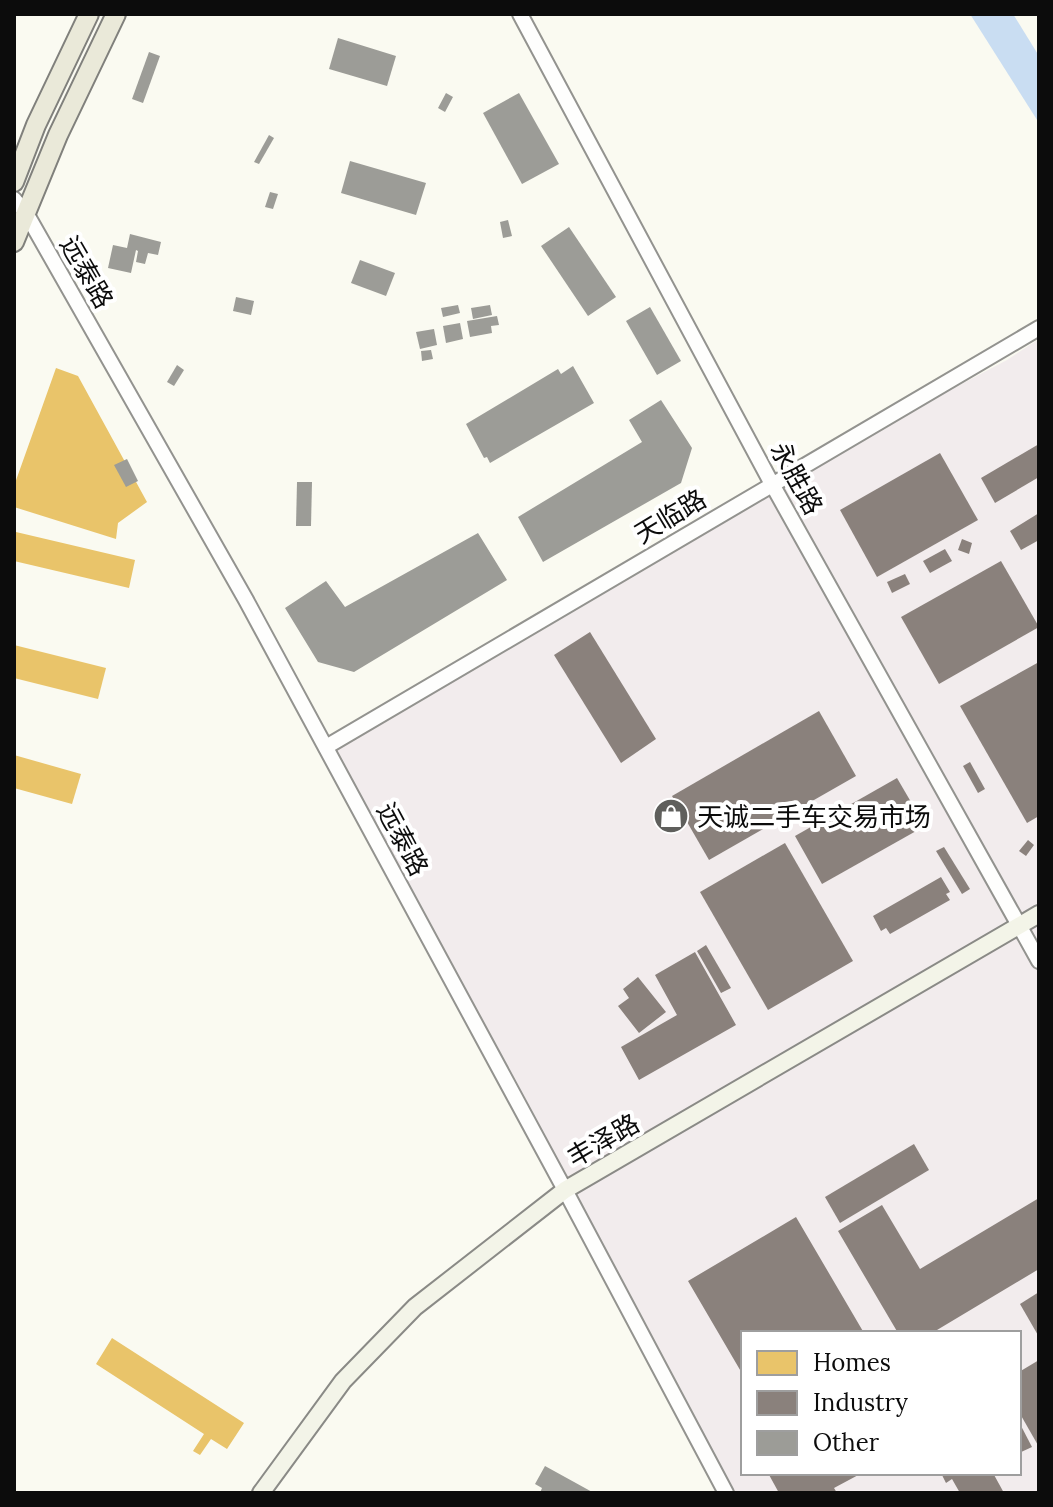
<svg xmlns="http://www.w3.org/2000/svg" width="1053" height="1507" font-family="Lora,'Noto Sans SC',serif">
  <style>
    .industrial { fill: #f2eced; fill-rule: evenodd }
    .water { fill: #c9ddf2 }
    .homes { fill: #e9c46a }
    .industry { fill: #8a817c }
    .building { fill: #9c9c97 }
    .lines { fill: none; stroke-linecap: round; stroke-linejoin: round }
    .tertiary-casing { stroke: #93938f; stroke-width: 18 }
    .secondary-casing { stroke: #8a8a86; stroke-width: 20 }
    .primary-casing { stroke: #80807c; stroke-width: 22 }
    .tertiary { stroke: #fefefd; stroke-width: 14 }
    .secondary { stroke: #f3f4e8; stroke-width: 16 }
    .primary { stroke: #eae9d9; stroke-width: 18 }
    .labels { text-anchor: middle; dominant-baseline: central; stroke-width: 8; stroke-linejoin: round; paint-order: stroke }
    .street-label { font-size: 26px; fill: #0c0c0c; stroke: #fff }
    .poi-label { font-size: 26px; fill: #0c0c0c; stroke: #fff; text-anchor: start }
  </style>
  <rect width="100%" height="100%" fill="#fafaf1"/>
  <!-- industrial -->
  <path class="industrial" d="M1039 339V1493H726L326 747 772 484 1007 360ZM743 1333H1019V1473H743Z"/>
  <!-- water -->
  <polygon class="water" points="970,14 1013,14 1039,56 1039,123"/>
  <!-- homes -->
  <g class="homes">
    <polygon points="56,368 78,376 147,502 118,523 116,539 14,507 14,486"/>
    <polygon points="16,532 135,560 129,588 14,561 14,543"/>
    <polygon points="14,645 106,668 98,699 14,678"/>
    <polygon points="14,755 81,774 72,804 14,788"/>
    <polygon points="112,1338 244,1423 227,1449 211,1439 200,1455 193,1451 204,1434 96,1364"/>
  </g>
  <!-- industry -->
  <g class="industry">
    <polygon points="1039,444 1039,477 995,503 981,478"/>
    <polygon points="940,453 978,520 877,577 840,510"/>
    <polygon points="1039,513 1039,540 1021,550 1010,531"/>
    <polygon points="962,539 972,543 969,554 958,550"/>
    <polygon points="945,549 952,561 930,573 923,561"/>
    <polygon points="1001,561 1039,627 939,684 901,617"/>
    <polygon points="905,574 910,584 892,593 887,582"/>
    <polygon points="590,632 656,739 621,763 554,655"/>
    <polygon points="1039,662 1039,816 1027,823 960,706"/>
    <polygon points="819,711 856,776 709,860 672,796"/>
    <polygon points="970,762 985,789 978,793 963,766"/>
    <polygon points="897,778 925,826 822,884 795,836"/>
    <polygon points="1028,840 1034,845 1026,856 1019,851"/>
    <polygon points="785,843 853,961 768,1010 700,892"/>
    <polygon points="944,847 970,889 962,894 936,851"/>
    <polygon points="941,877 950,892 946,894 950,900 890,934 886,928 881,931 873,916"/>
    <polygon points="706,945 731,988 721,993 697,951"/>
    <polygon points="695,952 736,1025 639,1080 621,1047 677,1015 655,975"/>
    <polygon points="638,977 666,1012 639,1033 618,1006 629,998 623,989"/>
    <polygon points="914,1144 929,1170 840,1223 825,1197"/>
    <polygon points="1039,1198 1039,1269 932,1333 898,1333 838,1231 882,1205 920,1269"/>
    <polygon points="796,1217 864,1333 743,1333 743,1375 688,1281"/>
    <polygon points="1039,1292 1039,1337 1020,1304"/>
    <polygon points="1039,1360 1039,1447 1019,1412 1019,1372"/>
    <polygon points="1019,1422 1032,1447 1019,1453"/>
    <polygon points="768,1473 862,1473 834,1488 837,1493 779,1493"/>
    <polygon points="941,1473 993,1473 1004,1493 960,1493 952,1479 946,1483"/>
  </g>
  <!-- building -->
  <g class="building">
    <polygon points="338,38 396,56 387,86 329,69"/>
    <polygon points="149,52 160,56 143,103 132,99"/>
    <polygon points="446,93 453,97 445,112 438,108"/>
    <polygon points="519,93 559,164 522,184 483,113"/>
    <polygon points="269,135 274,138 259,164 254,162"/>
    <polygon points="350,161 426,183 416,215 341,193"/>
    <polygon points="270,192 278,194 273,209 265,207"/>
    <polygon points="508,220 512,236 503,238 500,222"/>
    <polygon points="569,227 616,297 588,316 541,246"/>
    <polygon points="130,234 161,242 158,255 148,253 145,264 136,262 138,251 136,250 131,273 108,268 113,245 127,248"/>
    <polygon points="360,260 395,273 386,296 351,283"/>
    <polygon points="236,297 254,301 251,315 233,311"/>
    <polygon points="458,305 460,313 443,317 441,308"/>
    <polygon points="490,305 492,315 473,319 471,308"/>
    <polygon points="650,307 681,361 657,375 626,321"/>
    <polygon points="497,316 499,325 491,326 492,333 470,337 467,321"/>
    <polygon points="460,323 463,339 446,343 443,326"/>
    <polygon points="434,329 437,345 420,349 416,332"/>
    <polygon points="431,350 433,359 422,361 421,351"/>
    <polygon points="177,365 184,370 174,386 167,382"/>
    <polygon points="573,366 594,403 490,463 487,457 484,458 466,424 558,369 561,374"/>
    <polygon points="661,400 692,448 681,483 543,562 518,517 642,442 629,420"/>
    <polygon points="127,459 138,481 126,487 114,465"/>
    <polygon points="297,482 312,482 311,526 296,526"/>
    <polygon points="478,533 507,580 354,672 318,662 285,608 326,581 345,607"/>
    <polygon points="545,1466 594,1493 540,1493 542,1488 535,1484"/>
  </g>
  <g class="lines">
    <defs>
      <g id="tertiary">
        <polyline points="520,14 772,484 1039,961"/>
        <polyline points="14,199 26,213 246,600 565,1190 726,1493"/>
        <polyline points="326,747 1039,328"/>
      </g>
      <polyline id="secondary" points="261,1493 343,1381 415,1307 565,1190 1039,914"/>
      <g id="primary">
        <polyline points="14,182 36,125 89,14"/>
        <polyline points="14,242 58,135 116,14"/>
      </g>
    </defs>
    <!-- tertiary casing -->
    <use href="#tertiary" class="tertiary-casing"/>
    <!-- secondary casing -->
    <use href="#secondary" class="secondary-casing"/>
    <!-- primary casing -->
    <use href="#primary" class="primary-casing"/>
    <!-- tertiary -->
    <use href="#tertiary" class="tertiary"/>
    <!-- secondary -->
    <use href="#secondary" class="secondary"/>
    <!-- primary -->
    <use href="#primary" class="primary"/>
  </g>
  <!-- icons -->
  <defs>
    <symbol id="shop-disc" viewBox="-11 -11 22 22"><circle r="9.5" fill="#5f5f5c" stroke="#fff"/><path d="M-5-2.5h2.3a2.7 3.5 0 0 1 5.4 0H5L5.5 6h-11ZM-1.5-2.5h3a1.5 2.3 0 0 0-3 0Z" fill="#fff"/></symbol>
  </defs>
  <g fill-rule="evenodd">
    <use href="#shop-disc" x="651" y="796" width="40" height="40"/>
  </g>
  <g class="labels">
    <!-- street labels -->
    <g class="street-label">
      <text transform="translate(87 272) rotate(60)">远泰路</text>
      <text transform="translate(797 478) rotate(61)">永胜路</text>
      <text transform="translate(670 516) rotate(-31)">天临路</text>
      <text transform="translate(403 839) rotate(62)">远泰路</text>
      <text transform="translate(603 1140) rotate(-30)">丰泽路</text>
    </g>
    <!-- poi labels -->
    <g class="poi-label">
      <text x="697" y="816">天诚二手车交易市场</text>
    </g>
  </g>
  <!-- border -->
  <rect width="1053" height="1507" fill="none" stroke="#0c0c0c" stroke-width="32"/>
  <!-- legend -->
  <rect x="741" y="1331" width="280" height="144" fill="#ffffff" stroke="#9e9e9e" stroke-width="2"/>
  <rect x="757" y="1351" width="40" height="24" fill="#e9c46a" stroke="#9e9e9e" stroke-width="2"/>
  <text x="813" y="1371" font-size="24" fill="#0c0c0c">Homes</text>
  <rect x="757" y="1391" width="40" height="24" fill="#8a817c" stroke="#9e9e9e" stroke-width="2"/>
  <text x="813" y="1411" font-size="24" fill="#0c0c0c">Industry</text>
  <rect x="757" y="1431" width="40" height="24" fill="#9c9c97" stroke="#9e9e9e" stroke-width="2"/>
  <text x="813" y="1451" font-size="24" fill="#0c0c0c">Other</text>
</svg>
